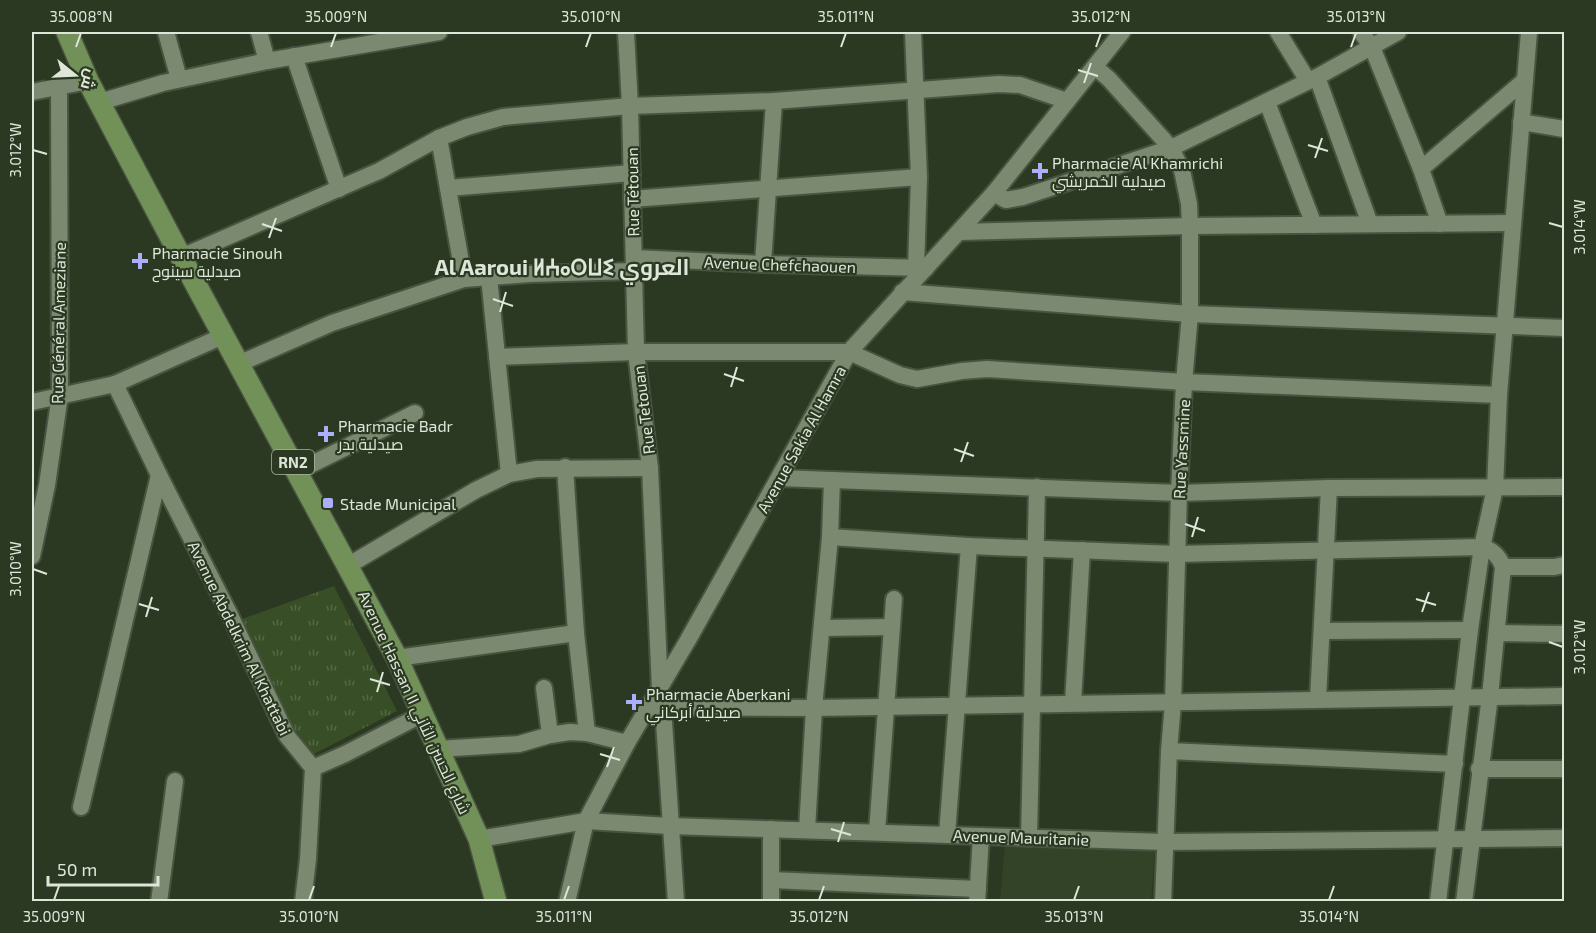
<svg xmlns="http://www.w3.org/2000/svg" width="1596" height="933" font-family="'Exo 2',Cairo,'Noto Sans Tifinagh',sans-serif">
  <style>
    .built { fill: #334328 }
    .grass { fill: url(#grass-tufts) }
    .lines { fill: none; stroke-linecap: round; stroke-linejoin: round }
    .minor-casing { stroke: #485340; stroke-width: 20 }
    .major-casing { stroke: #485340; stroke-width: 24 }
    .minor { stroke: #7a8970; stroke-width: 16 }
    .major { stroke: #719159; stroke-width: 21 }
    .ticks { fill: none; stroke: #dde6d8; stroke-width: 2 }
    .poi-dot { fill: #adaefb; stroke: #2b3822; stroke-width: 2 }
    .labels { text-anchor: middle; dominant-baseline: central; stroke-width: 4.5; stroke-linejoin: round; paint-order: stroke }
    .shield { fill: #2b3822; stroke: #a8b2a1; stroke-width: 1.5 }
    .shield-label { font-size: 15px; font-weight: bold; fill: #dde6d8 }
    .poi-label { font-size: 16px; fill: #dde6d8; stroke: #2b3822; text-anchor: start }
    .street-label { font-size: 16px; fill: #dde6d8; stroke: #2b3822 }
    .district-label { font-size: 22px; font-weight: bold; fill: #dde6d8; stroke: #2b3822 }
    .neatline { fill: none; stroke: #dde6d8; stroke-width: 2 }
    .ticks-label { font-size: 15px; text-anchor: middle; fill: #dde6d8 }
  </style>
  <defs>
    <pattern id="grass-tufts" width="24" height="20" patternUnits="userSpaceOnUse" patternTransform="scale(1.5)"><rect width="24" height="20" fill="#374e26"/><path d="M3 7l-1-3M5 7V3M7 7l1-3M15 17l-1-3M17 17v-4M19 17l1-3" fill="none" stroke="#546845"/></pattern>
  </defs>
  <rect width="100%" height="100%" fill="#2b3822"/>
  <!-- built -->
  <polygon class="built" points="1005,842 1155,849 1151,901 1000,902"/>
  <!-- grass -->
  <polygon class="grass" points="334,586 397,711 308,757 239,620"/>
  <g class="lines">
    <defs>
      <g id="minor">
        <polyline points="166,32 179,79"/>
        <polyline points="259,32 267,61"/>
        <polyline points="626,32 630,106 636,352 650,468 660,689"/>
        <polyline points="913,32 919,177 916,268"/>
        <polyline points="1278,32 1308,81"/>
        <polyline points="1361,32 1372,47 1421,169 1440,224"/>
        <polyline points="294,56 339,189"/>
        <polyline points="1095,67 1109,79 1171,148 1182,170 1189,204 1190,226 1190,314 1184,382 1179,493 1173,703 1169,751 1163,902"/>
        <polyline points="1317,77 1370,224"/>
        <polyline points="32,92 88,81"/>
        <polyline points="100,102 163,83 267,61 439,32"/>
        <polyline points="1267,102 1314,225"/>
        <polyline points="1521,122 1564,129"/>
        <polyline points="439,138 464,279"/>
        <polyline points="1421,169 1525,80"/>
        <polyline points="448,188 632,173"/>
        <polyline points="994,193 1006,200 1023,197 1171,148 1317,77 1398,32"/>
        <polyline points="632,199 919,177"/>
        <polyline points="959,232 1190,226 1513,223"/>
        <polyline points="181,257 379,171 439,138 467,127 503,117 630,106 774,101 999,84 1020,85 1067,101"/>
        <polyline points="634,258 763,264 926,268"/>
        <polyline points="763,264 774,101"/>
        <polyline points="489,277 509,474"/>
        <polyline points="902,292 1190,314 1564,328"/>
        <polyline points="497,357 636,352 849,352 900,375 917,379 962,371 987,369 1184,382 1499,395"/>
        <polyline points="238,364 332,323 464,279 530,274 634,271"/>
        <polyline points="115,384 159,475 228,611 287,736 313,768 308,859 303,902"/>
        <polyline points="32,402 115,384 223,336"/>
        <polyline points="565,467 576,633 587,733"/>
        <polyline points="298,471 415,413"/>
        <polyline points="779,478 1179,493 1329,488 1564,487"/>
        <path d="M830 537 969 546 1176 554 1482 547C1493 550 1499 556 1503 567L1490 696 1464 902"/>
        <polyline points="32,556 47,485 60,395 59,88"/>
        <polyline points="349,565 476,490 509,474 537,469 650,468"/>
        <polyline points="1503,567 1554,567 1564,565"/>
        <polyline points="822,628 892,627"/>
        <polyline points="1322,631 1470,630"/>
        <polyline points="1497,633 1564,634"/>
        <polyline points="397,658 576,633"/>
        <polyline points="544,688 550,735"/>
        <polyline points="1318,699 1329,488"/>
        <polyline points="1073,703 1082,550"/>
        <polyline points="650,707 814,708 1564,696"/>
        <polyline points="663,707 676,902"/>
        <polyline points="438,749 519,744 550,735 570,732 587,733 627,743"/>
        <polyline points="1169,751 1455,764"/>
        <polyline points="313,768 345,754 423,714"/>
        <polyline points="1479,769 1564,769"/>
        <polyline points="81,807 159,475"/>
        <polyline points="771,829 771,902"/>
        <polyline points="807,830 814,708 830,537 832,480"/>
        <polyline points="877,832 894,599"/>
        <polyline points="947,835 969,546"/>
        <polyline points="1029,838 1037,487"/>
        <polyline points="479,839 586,821 670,826 1165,842 1564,838"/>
        <polyline points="771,880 978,889"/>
        <polyline points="159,902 175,781"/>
        <polyline points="567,902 586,821 627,743 688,640 849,352 994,193 1122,32"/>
        <polyline points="977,902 981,836"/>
        <polyline points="1438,902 1470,630 1482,547 1495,488 1499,395 1529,32"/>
      </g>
      <polyline id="major" points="67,32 88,81 181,257 397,658 479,839 496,902"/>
    </defs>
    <!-- minor casing -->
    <use href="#minor" class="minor-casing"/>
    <!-- major casing -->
    <use href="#major" class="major-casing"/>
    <!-- minor -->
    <use href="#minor" class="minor"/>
    <!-- major -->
    <use href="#major" class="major"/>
  </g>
  <!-- ticks -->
  <path class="ticks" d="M76 47 81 33M331 47 336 33M586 47 591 33M841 47 846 33M1096 47 1101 33M1351 47 1356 33M1078 70 1098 76M1084 83 1091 63M1308 145 1328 151M33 150 47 154M1315 158 1322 138M1549 223 1563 227M262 224 282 231M269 238 276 218M493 299 513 306M500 312 506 292M724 374 744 381M731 387 737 367M954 449 974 456M961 462 968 442M1185 524 1205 531M1192 537 1198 517M33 569 47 574M1416 599 1436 605M139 604 159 610M1422 612 1429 592M146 617 152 597M1549 642 1563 647M370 679 390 685M377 692 383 672M600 754 620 760M607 767 614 747M831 829 851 835M838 842 844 822M54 900 59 886M309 900 314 886M564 900 569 886M819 900 824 886M1074 900 1079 886M1329 900 1334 886"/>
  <!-- markers -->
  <g class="poi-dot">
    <path d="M1037 162h6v6h6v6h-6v6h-6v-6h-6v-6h6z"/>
    <path d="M137 252h6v6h6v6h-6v6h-6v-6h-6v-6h6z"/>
    <path d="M323 425h6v6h6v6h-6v6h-6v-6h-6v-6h6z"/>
    <rect x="322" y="497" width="12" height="12" rx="3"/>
    <path d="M631 693h6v6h6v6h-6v6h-6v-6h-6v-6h6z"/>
  </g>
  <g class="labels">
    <!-- shield labels -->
    <rect class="shield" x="272" y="450" width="42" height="24" rx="4.5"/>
    <g class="shield-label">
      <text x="293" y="462">RN2</text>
    </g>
    <!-- poi labels -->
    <g class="poi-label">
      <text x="1052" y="162">Pharmacie Al Khamrichi<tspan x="1052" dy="18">صيدلية الخمريشي</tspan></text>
      <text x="152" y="252">Pharmacie Sinouh<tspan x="152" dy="18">صيدلية سينوح</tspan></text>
      <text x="338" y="425">Pharmacie Badr<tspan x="338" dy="18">صيدلية بدر</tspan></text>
      <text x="340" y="503">Stade Municipal</text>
      <text x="646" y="693">Pharmacie Aberkani<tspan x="646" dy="18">صيدلية أبركاني</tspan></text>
    </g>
    <!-- street labels -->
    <g class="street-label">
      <text transform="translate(632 192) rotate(-91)">Rue Tétouan</text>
      <text transform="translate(780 264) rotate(2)">Avenue Chefchaouen</text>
      <text transform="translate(58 323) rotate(-89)">Rue Général Ameziane</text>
      <text transform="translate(643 410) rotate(-97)">Rue Tetouan</text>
      <text transform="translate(801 439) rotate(-61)">Avenue Sakia Al Hamra</text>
      <text transform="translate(1181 449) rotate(-87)">Rue Yassmine</text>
      <text transform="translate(240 638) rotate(64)">Avenue Abdelkrim Al Khattabi</text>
      <text transform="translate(415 702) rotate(65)">Avenue Hassan II شارع الحسن الثاني</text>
      <text transform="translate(1021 837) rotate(2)">Avenue Mauritanie</text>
    </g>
    <!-- district labels -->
    <g class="district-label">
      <text x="562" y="266">Al Aaroui ⵍⵄⴰⵔⵡⵉ العروي</text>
    </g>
  </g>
  <!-- border -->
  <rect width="1596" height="933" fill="none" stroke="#2b3822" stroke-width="66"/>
  <!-- north arrow -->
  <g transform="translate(75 75) rotate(108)" stroke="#2b3822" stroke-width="4.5" paint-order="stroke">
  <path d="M0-4.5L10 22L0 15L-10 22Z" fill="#dde6d8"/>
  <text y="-9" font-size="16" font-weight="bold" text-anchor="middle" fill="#dde6d8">ش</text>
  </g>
  <!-- scale -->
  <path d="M48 876v9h110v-9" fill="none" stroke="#dde6d8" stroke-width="3"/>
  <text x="57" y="876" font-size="18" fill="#dde6d8" stroke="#2b3822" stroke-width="4.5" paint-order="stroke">50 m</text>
  <rect x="33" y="33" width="1530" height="867" class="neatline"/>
  <g class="ticks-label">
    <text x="81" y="22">35.008°N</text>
    <text x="336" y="22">35.009°N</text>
    <text x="591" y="22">35.010°N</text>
    <text x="846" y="22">35.011°N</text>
    <text x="1101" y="22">35.012°N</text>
    <text x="1356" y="22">35.013°N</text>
    <text transform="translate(16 150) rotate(-90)" y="5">3.012°W</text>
    <text transform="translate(1580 227) rotate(-90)" y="5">3.014°W</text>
    <text transform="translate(16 569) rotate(-90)" y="5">3.010°W</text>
    <text transform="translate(1580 647) rotate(-90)" y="5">3.012°W</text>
    <text x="54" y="922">35.009°N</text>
    <text x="309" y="922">35.010°N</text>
    <text x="564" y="922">35.011°N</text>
    <text x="819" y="922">35.012°N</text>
    <text x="1074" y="922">35.013°N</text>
    <text x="1329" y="922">35.014°N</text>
  </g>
</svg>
